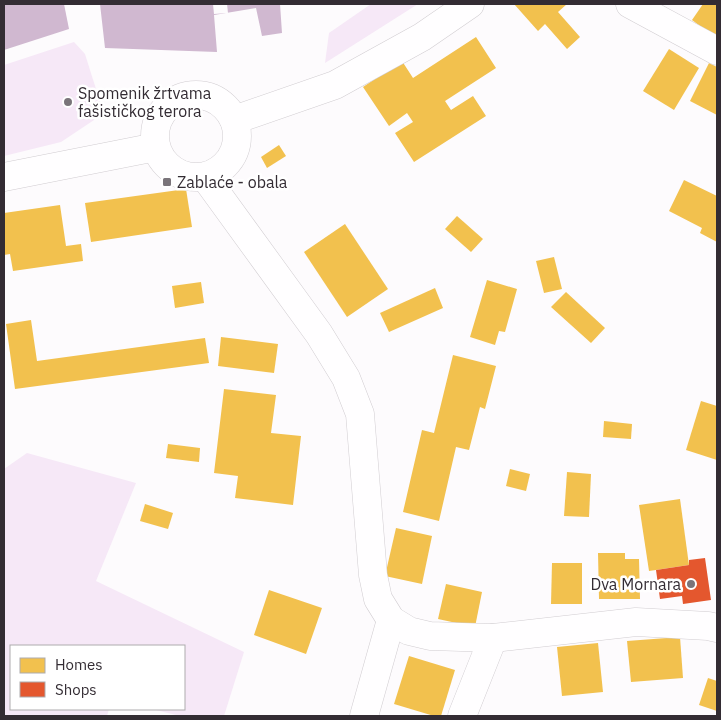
<svg xmlns="http://www.w3.org/2000/svg" width="721" height="720" font-family="'IBM Plex Sans',sans-serif">
  <style>
    .green { fill: #f6e8f7 }
    .water { fill: #d0b8d0 }
    .pier { fill: #fdfbfd }
    .homes { fill: #f2c14e }
    .shops { fill: #e4572e }
    .lines { fill: none; stroke-linecap: round; stroke-linejoin: round }
    .minor-casing { stroke: #d1cdd1; stroke-width: 29 }
    .minor { stroke: #fffeff; stroke-width: 28 }
    .poi-dot { fill: #7a747a; stroke: #fff; stroke-width: 2 }
    .labels { text-anchor: middle; dominant-baseline: central; stroke-width: 5; stroke-linejoin: round; paint-order: stroke }
    .poi-label { font-size: 16px; fill: #332c33; stroke: #fff; text-anchor: start }
  </style>
  <rect width="100%" height="100%" fill="#fdfbfd"/>
  <!-- green -->
  <g class="green">
    <polygon points="371,4 418,4 325,63 329,33"/>
    <polygon points="74,42 85,54 101,105 94,120 61,142 4,156 4,65"/>
    <polygon points="27,453 136,483 96,581 244,652 224,716 180,716 152,709 184,709 184,646 11,646 11,709 109,709 107,716 4,716 4,469"/>
  </g>
  <!-- water -->
  <g class="water">
    <polygon points="4,4 64,4 69,29 4,50"/>
    <polygon points="100,4 280,4 282,33 262,36 256,8 214,15 217,52 105,48"/>
  </g>
  <!-- pier -->
  <polygon class="pier" points="213,4 227,4 228,13 214,14"/>
  <!-- homes -->
  <g class="homes">
    <polygon points="514,4 567,4 558,12 580,37 567,49 545,24 538,31"/>
    <polygon points="703,4 717,4 716,38 692,20"/>
    <polygon points="476,37 496,68 445,101 451,110 473,96 486,116 414,162 395,133 413,122 407,113 389,126 363,87 402,61 413,78"/>
    <polygon points="669,49 699,68 674,110 643,91"/>
    <polygon points="709,63 717,67 717,115 690,101"/>
    <polygon points="279,145 286,156 267,168 261,157"/>
    <polygon points="684,180 717,196 717,242 700,233 702,228 669,211"/>
    <polygon points="186,189 192,227 91,242 85,203"/>
    <polygon points="60,205 66,246 81,244 83,261 13,271 10,254 4,255 4,213"/>
    <polygon points="457,216 483,239 471,252 445,229"/>
    <polygon points="345,224 388,289 347,317 304,252"/>
    <polygon points="554,257 562,289 544,293 536,261"/>
    <polygon points="487,280 517,289 505,332 499,331 495,345 470,337"/>
    <polygon points="201,282 204,303 175,308 172,286"/>
    <polygon points="435,288 443,308 389,332 380,313"/>
    <polygon points="566,292 605,328 591,343 551,307"/>
    <polygon points="31,320 37,361 205,338 209,363 15,389 6,324"/>
    <polygon points="221,337 278,344 274,373 218,366"/>
    <polygon points="453,355 496,366 485,409 480,407 469,450 456,447 439,521 403,512 422,430 434,433"/>
    <polygon points="224,389 276,395 271,433 301,436 293,505 235,498 238,476 214,473"/>
    <polygon points="701,401 717,406 717,460 686,450"/>
    <polygon points="604,421 632,424 631,439 603,437"/>
    <polygon points="168,444 200,448 199,462 166,458"/>
    <polygon points="510,469 530,474 526,491 506,486"/>
    <polygon points="567,472 591,474 589,517 564,516"/>
    <polygon points="680,499 689,565 649,571 639,505"/>
    <polygon points="145,504 173,513 168,529 140,521"/>
    <polygon points="396,528 432,536 422,584 385,576"/>
    <polygon points="598,553 625,553 625,559 639,559 640,599 599,599"/>
    <polygon points="552,563 582,563 582,604 551,604"/>
    <polygon points="446,584 482,592 475,627 438,619"/>
    <polygon points="269,590 322,608 306,654 254,635"/>
    <polygon points="680,637 683,678 631,682 627,641"/>
    <polygon points="598,643 603,692 562,696 557,647"/>
    <polygon points="409,656 455,670 441,716 434,716 394,704"/>
    <polygon points="708,678 717,681 717,711 699,705"/>
  </g>
  <!-- shops -->
  <polygon class="shops" points="705,558 711,600 683,604 682,596 660,599 656,570 689,565 689,560"/>
  <g class="lines">
    <defs>
      <g id="minor">
        <polyline points="630,4 717,51"/>
        <circle cx="196" cy="136" r="41"/>
        <polyline points="234,120 335,85 422,37 470,4"/>
        <polyline points="4,177 156,147"/>
        <polyline points="205,177 319,334 346,378 360,414 373,575 378,599 391,620 409,631 430,636 493,638 636,622 708,626 717,628"/>
        <polyline points="364,716 391,620"/>
        <polyline points="462,716 493,638"/>
      </g>
    </defs>
    <!-- minor casing -->
    <use href="#minor" class="minor-casing"/>
    <!-- minor -->
    <use href="#minor" class="minor"/>
  </g>
  <!-- markers -->
  <g class="poi-dot">
    <circle cx="68" cy="102" r="5"/>
    <rect x="162" y="177" width="10" height="10" rx="2.5"/>
    <circle cx="691" cy="584" r="5"/>
  </g>
  <g class="labels">
    <!-- poi labels -->
    <g class="poi-label">
      <text x="78" y="93">Spomenik žrtvama<tspan x="78" dy="18">fašističkog terora</tspan></text>
      <text x="177" y="182">Zablaće - obala</text>
      <text x="681" y="584" text-anchor="end">Dva Mornara</text>
    </g>
  </g>
  <!-- border -->
  <rect width="721" height="720" fill="none" stroke="#332c33" stroke-width="10"/>
  <!-- legend -->
  <rect x="10" y="645" width="175" height="65" fill="#ffffff" stroke="#adabad"/>
  <rect x="20" y="658" width="25" height="15" fill="#f2c14e" stroke="#adabad"/>
  <text x="55" y="670" font-size="15" fill="#332c33">Homes</text>
  <rect x="20" y="682" width="25" height="15" fill="#e4572e" stroke="#adabad"/>
  <text x="55" y="695" font-size="15" fill="#332c33">Shops</text>
</svg>
